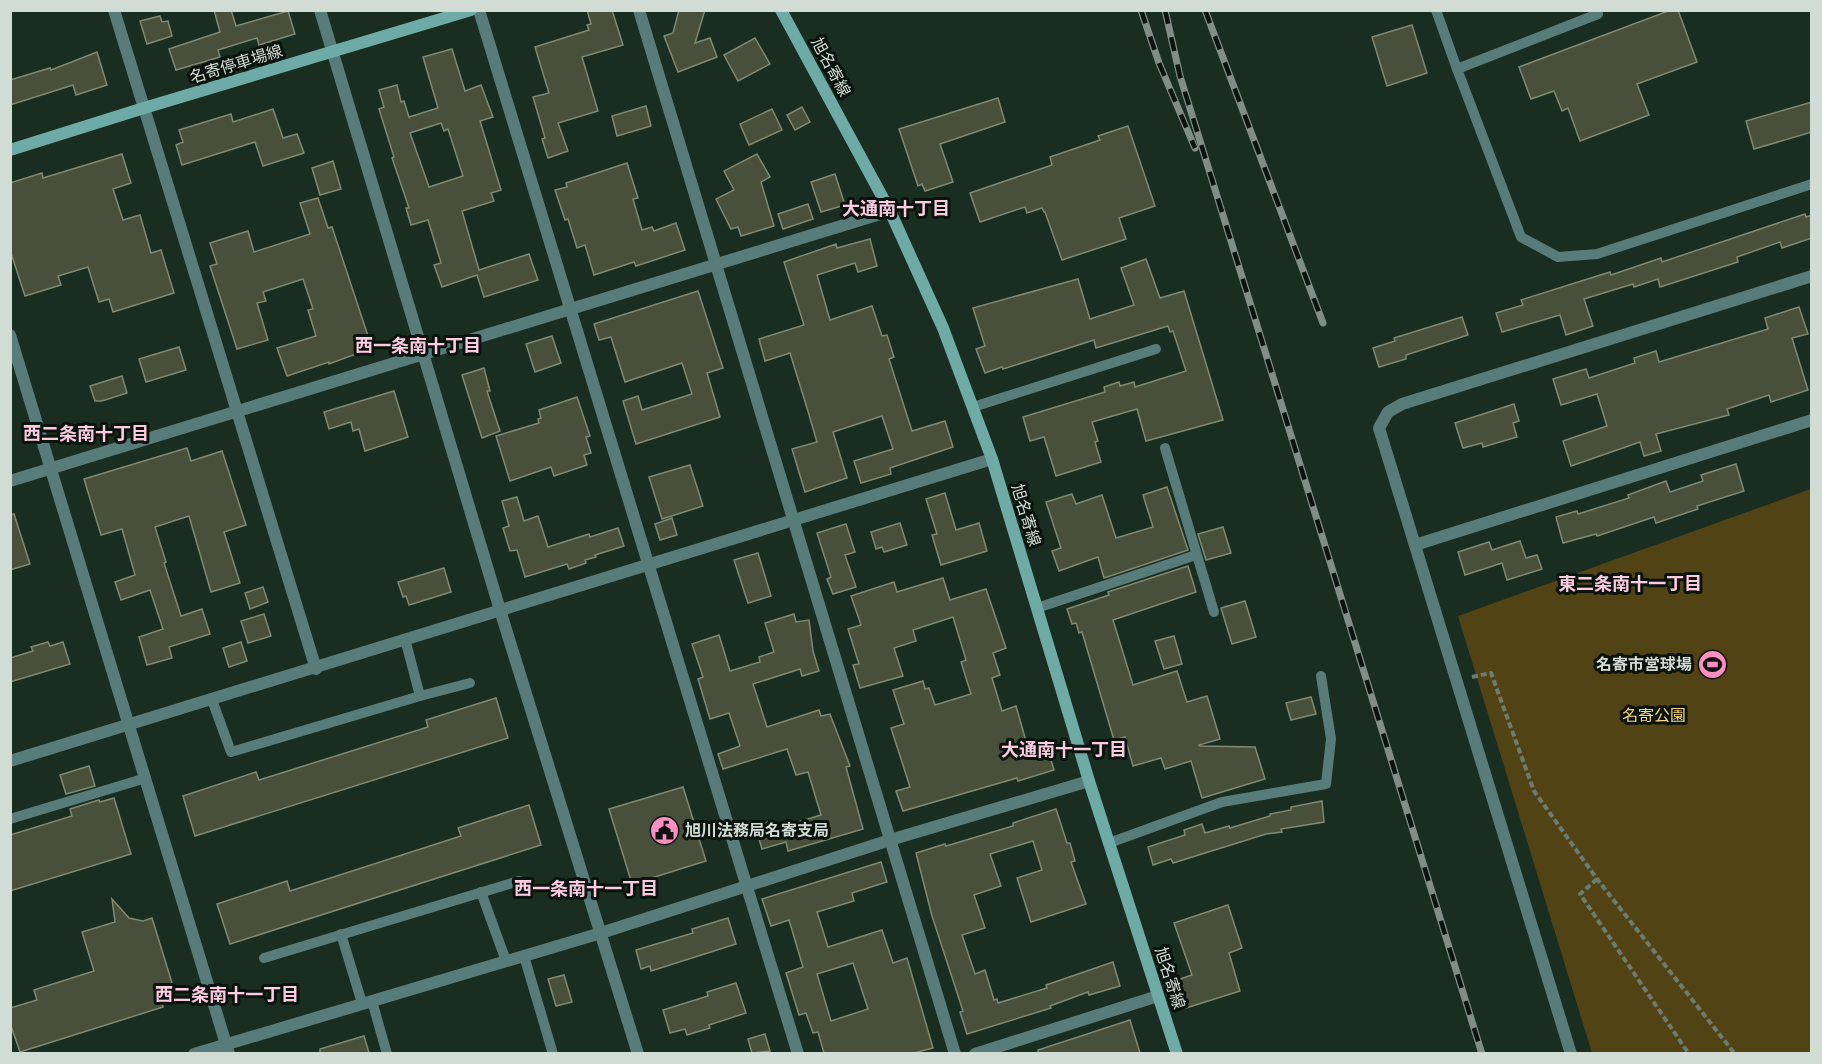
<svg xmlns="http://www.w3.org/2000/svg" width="1822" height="1064" font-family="Poppins,'Noto Sans JP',sans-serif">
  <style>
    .green { fill: #524314 }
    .building { fill: #484f3a; stroke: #808972; stroke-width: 1.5; fill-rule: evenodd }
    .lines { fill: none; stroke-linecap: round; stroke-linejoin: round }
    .path { stroke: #6b7c71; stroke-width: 4; stroke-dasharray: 6 3; stroke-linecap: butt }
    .service { stroke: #577c79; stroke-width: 10 }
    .minor { stroke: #577c79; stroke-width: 12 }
    .tertiary { stroke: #577c79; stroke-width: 12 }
    .secondary { stroke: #6faba6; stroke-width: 12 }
    .rail-casing { stroke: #7f8f85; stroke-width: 7 }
    .rail { stroke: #0b130e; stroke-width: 4.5; stroke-dasharray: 14; stroke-linecap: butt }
    .labels { text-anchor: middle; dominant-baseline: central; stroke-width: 6; stroke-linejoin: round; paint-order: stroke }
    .street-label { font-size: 16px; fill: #d0dcd4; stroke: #0b130e }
    .poi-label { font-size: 16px; font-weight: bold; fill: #d0dcd4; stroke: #0b130e; text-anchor: end }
    .park-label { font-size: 16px; fill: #f9d776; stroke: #0b130e }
    .neighbourhood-label { font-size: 18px; font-weight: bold; fill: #fbcbdf; stroke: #0b130e }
  </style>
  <rect width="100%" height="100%" fill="#192e21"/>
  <!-- green -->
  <polygon class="green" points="1811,489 1811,1053 1592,1053 1458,616"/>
  <!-- building -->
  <g class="building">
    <polygon points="214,10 231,10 236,26 288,11 295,34 259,45 257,38 218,50 220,57 176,70 169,49 220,32"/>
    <polygon points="587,10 612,10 623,45 582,57 598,111 558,123 568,151 548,158 542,139 545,138 533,97 549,93 535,47 589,30 587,25 591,24"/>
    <polygon points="679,10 705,10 695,43 710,38 717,57 678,72 664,36 673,33"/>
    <polygon points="1671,10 1678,10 1697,62 1637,84 1649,115 1580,141 1568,108 1562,111 1554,91 1531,99 1519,67"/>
    <polygon points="160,16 162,22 168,21 172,36 147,44 140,21"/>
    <polygon points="1412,25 1427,73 1387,86 1372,37"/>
    <polygon points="755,38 770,64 738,81 724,55"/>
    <path d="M452 49 465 91 481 85 493 117 480 121 501 190 491 193 494 201 462 211 479 270 529 254 538 280 484 297 477 275 442 287 434 265 441 263 428 220 411 225 406 208H409L392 158 394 157 379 109 384 107 379 90 397 85 401 102 404 101 409 117 438 108 423 57ZM441 123 444 131 448 129 463 176 429 187 410 133Z"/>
    <polygon points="97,52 107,85 76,95 73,85 10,105 10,80 50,68 51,70"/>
    <polygon points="998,98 1005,122 940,144 953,182 925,191 922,184 918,186 899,129"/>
    <polygon points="1812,102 1812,132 1754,149 1746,121"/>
    <polygon points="646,106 651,126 617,136 612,116"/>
    <polygon points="802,107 810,122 795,130 787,115"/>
    <polygon points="273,109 283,138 297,134 304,153 263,166 255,142 182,165 176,145 183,142 179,130 231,114 233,122"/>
    <polygon points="772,109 782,130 749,145 740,124"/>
    <polygon points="1128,126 1155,206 1119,218 1126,239 1062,260 1045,212 1044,212 1042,208 1027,213 1025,207 980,222 970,193 1052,165 1050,157 1100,140 1098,136"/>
    <polygon points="122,154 131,183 113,189 123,220 140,215 151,253 161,250 174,293 113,312 109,299 99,302 88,267 58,276 61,285 25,296 10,250 10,183 42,173 43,178"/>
    <polygon points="757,154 770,177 761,182 774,226 741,236 738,227 731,229 716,199 734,190 724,171"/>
    <polygon points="333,161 341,189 320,195 312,168"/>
    <polygon points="627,163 638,198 633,199 642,230 652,227 654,231 676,223 685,250 636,266 634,262 594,275 585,245 577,248 568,219 565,220 555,190 567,187 566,183"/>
    <polygon points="835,174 845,205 821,212 811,182"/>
    <polygon points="318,198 328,228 332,227 372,348 329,364 329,362 287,376 277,348 316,336 308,310 313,309 303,279 263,292 266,301 257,303 268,340 237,349 210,266 217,264 210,243 248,231 254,252 310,234 300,203"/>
    <polygon points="808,204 813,219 783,229 778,214"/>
    <polygon points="1805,214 1806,217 1812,215 1812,238 1782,248 1780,242 1737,257 1738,262 1660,287 1658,279 1634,287 1633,284 1584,299 1593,326 1566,335 1560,315 1502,332 1496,313 1523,305 1521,300 1610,272 1611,275 1661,258 1662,262"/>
    <polygon points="870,239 877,266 858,272 855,263 817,275 830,320 872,306 882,336 887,335 894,357 889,359 912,431 945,421 953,447 890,468 891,474 861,483 854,461 893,449 882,416 833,432 847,478 805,492 792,449 817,442 807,408 790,353 765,361 759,339 804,325 784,262 836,244 837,248"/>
    <polygon points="1146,259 1160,298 1184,291 1223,420 1146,441 1137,409 1092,422 1098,441 1095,442 1101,462 1056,476 1044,437 1030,441 1023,417 1105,392 1104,387 1119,382 1120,386 1134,382 1135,387 1186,371 1173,331 1170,332 1168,326 1096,348 1094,340 1003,369 1002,367 985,373 976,349 985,346 973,308 1078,279 1090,319 1134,305 1121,268"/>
    <polygon points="698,291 723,368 707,373 720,417 636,444 623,401 638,396 642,410 692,394 682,363 625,382 611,337 599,340 594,324"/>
    <polygon points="1799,307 1808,334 1792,338 1808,390 1771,402 1769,395 1727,409 1729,415 1656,434 1661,451 1644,456 1640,442 1571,466 1563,441 1607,426 1597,394 1561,405 1553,379 1586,369 1589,378 1635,363 1634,358 1656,351 1659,362 1768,329 1765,318"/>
    <polygon points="1462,317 1468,335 1406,355 1406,359 1379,367 1373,348 1395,341 1394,338"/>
    <polygon points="552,336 561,363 535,372 526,344"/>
    <polygon points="179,347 186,370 146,382 139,359"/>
    <polygon points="484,368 490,391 487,391 500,431 482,438 462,375"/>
    <polygon points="122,376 127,393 102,401 95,401 90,386"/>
    <polygon points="394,391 408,437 365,451 359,429 353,431 351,422 329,429 324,412"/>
    <polygon points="577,397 590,436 586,437 591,453 584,455 587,465 554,476 551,467 510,481 496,436 539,423 538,419 541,418 539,410"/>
    <polygon points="1514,404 1519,421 1513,423 1517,437 1483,447 1482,443 1463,448 1455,423"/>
    <polygon points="187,448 191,461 222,451 246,525 224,532 240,583 211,592 189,516 155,527 166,562 164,563 181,616 202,609 210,634 169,647 172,658 147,665 139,637 163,629 150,590 121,600 115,582 135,575 122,529 101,535 84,479"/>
    <polygon points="1736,464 1744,491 1697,506 1698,509 1656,523 1654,517 1597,536 1596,534 1563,543 1556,517 1577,511 1578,514 1629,498 1628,495 1666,481 1670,492 1703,481 1701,475"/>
    <polygon points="690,465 703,506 662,519 649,477"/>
    <polygon points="1167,487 1188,550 1104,578 1098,557 1059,571 1052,551 1061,548 1046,502 1072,494 1076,504 1102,495 1116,538 1153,527 1143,495"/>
    <polygon points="945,493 956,530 979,523 987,551 941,565 932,535 937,534 926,499"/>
    <polygon points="517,497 524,521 538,516 548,547 589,534 590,537 618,528 624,546 595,555 596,557 585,560 586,563 569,569 567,564 525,577 517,550 510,551 503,528 509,526 502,501"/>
    <polygon points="14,514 30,564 10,570 10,515"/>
    <polygon points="672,518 677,535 660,540 655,524"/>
    <polygon points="900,523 907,545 884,552 882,547 876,549 871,532"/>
    <polygon points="846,524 855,552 845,555 856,587 833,594 827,579 831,577 817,533"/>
    <polygon points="1223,527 1231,553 1206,560 1198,534"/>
    <polygon points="1520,541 1526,558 1537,555 1542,569 1507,580 1502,563 1465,575 1458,552 1489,542 1492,550"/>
    <polygon points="758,553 771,596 748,603 734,560"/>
    <polygon points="1188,566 1196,592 1113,620 1133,685 1177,671 1187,702 1207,696 1220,739 1199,745 1200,746 1255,747 1265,779 1202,798 1191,761 1165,769 1161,758 1133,766 1125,737 1114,740 1082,632 1079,633 1076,623 1072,624 1067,609 1109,595 1108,592"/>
    <polygon points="444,568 451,592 409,605 406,596 403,597 398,582"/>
    <polygon points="943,578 950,600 986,589 1006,648 993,653 1000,675 992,678 1002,711 1016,706 1028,748 1046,743 1054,770 1018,781 1017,778 903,811 896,791 910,787 891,728 904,724 893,690 923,681 925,689 929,688 935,705 971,694 961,662 966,660 953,617 913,630 916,641 894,648 903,676 860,688 853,665 859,664 848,629 861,625 851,596 894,582 897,592"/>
    <polygon points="263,587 268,602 250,609 245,593"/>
    <polygon points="1245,601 1256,637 1232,644 1221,608"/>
    <polygon points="264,614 271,636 248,643 241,621"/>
    <polygon points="794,614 796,622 809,620 813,651 819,671 802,676 800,669 753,684 767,727 819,710 821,716 830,714 850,766 846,767 863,829 788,851 786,842 762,849 755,826 772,821 775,829 821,815 808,772 796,775 787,749 723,769 718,754 740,746 729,713 710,719 698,679 703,677 692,644 719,635 730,671 760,662 759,657 774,652 765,623"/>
    <polygon points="1174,636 1182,664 1164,669 1155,641"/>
    <polygon points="48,642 50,646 63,642 70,664 10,682 10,658 33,651 31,647"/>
    <polygon points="241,642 247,661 229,667 223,648"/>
    <polygon points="1311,697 1316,714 1291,720 1286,703"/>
    <polygon points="496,698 508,738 195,836 183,796 256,772 259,780 428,727 426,720"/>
    <polygon points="89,766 95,786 66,794 60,775"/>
    <polygon points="683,787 706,861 632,884 609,809"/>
    <polygon points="114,798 131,854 10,891 10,835 72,816 70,809 99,800 100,802"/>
    <polygon points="1322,801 1324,822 1281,829 1282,832 1266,834 1173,863 1171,859 1153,865 1148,847 1185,835 1184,830 1202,824 1205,833 1229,826 1230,828 1270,816 1270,814 1291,810 1291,807"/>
    <polygon points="529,805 541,845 230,944 217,904 287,881 290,891 461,836 458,828"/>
    <polygon points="1056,809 1067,843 1070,843 1075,861 1071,862 1086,904 1031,922 1017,878 1042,870 1033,841 990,854 1001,886 974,895 985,928 962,935 975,974 985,970 994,1000 997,999 998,1003 1047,988 1046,985 1113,962 1120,986 1089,995 1088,992 1050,1006 1051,1008 967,1034 960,1012 963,1011 932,916 916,853 945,844 946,846 1013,826 1013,823"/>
    <path d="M881 862 887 882 852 893 854 901 817 912 828 947 882 930 893 963 907 958 933 1048 914 1053H824L818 1032 813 1033 806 1013 799 1015 786 973 803 967 789 920 771 926 762 899ZM853 963 868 1009 831 1021 817 974Z"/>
    <polygon points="112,899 129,918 143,921 152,918 173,986 159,991 163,1007 20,1052 10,1023 10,1008 37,1000 34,990 94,971 82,932 115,922"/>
    <polygon points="1228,905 1242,948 1229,953 1240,991 1186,1008 1177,980 1192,975 1174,923"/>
    <polygon points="728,918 736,944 651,971 650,966 641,969 636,950 693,933 692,929"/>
    <polygon points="564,975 572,1002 556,1006 548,979"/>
    <polygon points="736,983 746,1013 709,1025 710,1028 687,1035 685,1029 670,1033 663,1010 708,996 707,992"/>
    <polygon points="1130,1020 1140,1053 1038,1053 1038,1050"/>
    <polygon points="765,1034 770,1051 752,1053 748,1039"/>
    <polygon points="364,1036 369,1053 320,1053 320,1049"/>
  </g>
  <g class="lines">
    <!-- path -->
    <g class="path">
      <polyline points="1472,677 1491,673 1534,791 1597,879 1735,1054"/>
      <polyline points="1597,879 1580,894 1689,1054"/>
    </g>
    <!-- service -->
    <g class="service">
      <polyline points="1436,10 1457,69"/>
      <polyline points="1596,10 1598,14 1457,69 1521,237 1558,257 1597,254 1812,184"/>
      <polyline points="973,407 1156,349"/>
      <polyline points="1165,448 1214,612"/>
      <polyline points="1037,608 1196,555"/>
      <polyline points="420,696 470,683"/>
      <polyline points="212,700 231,752 420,696 405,639"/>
      <polyline points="10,819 146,778"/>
      <polyline points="1109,843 1222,802 1326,784 1331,739 1321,676"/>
      <polyline points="481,892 506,961"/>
      <polyline points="341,934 362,1003"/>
      <polyline points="524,956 553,1054"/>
      <polyline points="264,958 519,881"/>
      <polyline points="372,1001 387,1054"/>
    </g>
    <!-- minor -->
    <g class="minor">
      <polyline points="114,10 316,669"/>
      <polyline points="479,10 798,1054"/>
      <polyline points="639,10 955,1054"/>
      <polyline points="10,335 229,1054"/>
      <polyline points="10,481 890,211"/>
      <polyline points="1415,545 1812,420"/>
      <path d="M10 761C338 662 664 557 992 459"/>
      <polyline points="194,1054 601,933 890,840 1089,781"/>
      <polyline points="975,1054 1158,996"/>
      <polyline points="1571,1054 1379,428 1388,412 1402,404 1812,276"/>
    </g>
    <!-- tertiary -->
    <polyline class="tertiary" points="320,10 500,610 638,1054"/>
    <!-- secondary -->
    <g class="secondary">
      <polyline points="781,10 890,211 943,328 992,459 1089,781 1177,1054"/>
      <polyline points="10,150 144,108 471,10"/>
    </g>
    <defs>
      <g id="rail">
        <polyline points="1141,10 1159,63 1195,148"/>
        <polyline points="1165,10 1180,76 1482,1054"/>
        <polyline points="1205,10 1323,323"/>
      </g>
    </defs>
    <!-- rail casing -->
    <use href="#rail" class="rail-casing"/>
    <!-- rail -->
    <use href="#rail" class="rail"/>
  </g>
  <!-- icons -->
  <defs>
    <symbol id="stadium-disc" viewBox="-11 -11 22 22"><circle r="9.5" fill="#fc8fc1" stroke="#0b130e"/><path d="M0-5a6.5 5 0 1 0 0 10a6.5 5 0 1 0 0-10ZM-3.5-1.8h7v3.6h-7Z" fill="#111"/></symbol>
    <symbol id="civic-disc" viewBox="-11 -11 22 22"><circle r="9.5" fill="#fc8fc1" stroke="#0b130e"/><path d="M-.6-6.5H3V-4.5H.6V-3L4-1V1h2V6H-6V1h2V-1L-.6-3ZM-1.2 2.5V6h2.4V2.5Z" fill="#111"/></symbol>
  </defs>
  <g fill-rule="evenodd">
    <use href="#stadium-disc" x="1696" y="648" width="33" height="33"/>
    <use href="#civic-disc" x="648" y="814" width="33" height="33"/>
  </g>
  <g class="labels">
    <!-- street labels -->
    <g class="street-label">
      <text transform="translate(236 64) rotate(-17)">名寄停車場線</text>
      <text transform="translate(831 67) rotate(62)">旭名寄線</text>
      <text transform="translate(1026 515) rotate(73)">旭名寄線</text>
      <text transform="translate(1170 978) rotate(72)">旭名寄線</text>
    </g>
    <!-- poi labels -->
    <g class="poi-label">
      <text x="1692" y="664">名寄市営球場</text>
      <text x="685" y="830" text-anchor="start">旭川法務局名寄支局</text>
    </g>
    <!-- park labels -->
    <g class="park-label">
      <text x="1654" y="715">名寄公園</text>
    </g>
    <!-- neighbourhood labels -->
    <g class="neighbourhood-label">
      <text x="896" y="208">大通南十丁目</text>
      <text x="418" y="345">西一条南十丁目</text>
      <text x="86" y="433">西二条南十丁目</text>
      <text x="1630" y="583">東二条南十一丁目</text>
      <text x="1064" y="749">大通南十一丁目</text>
      <text x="586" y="888">西一条南十一丁目</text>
      <text x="227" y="994">西二条南十一丁目</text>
    </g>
  </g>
  <!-- border -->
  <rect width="1822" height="1064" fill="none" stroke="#d0dcd4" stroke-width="24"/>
</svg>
